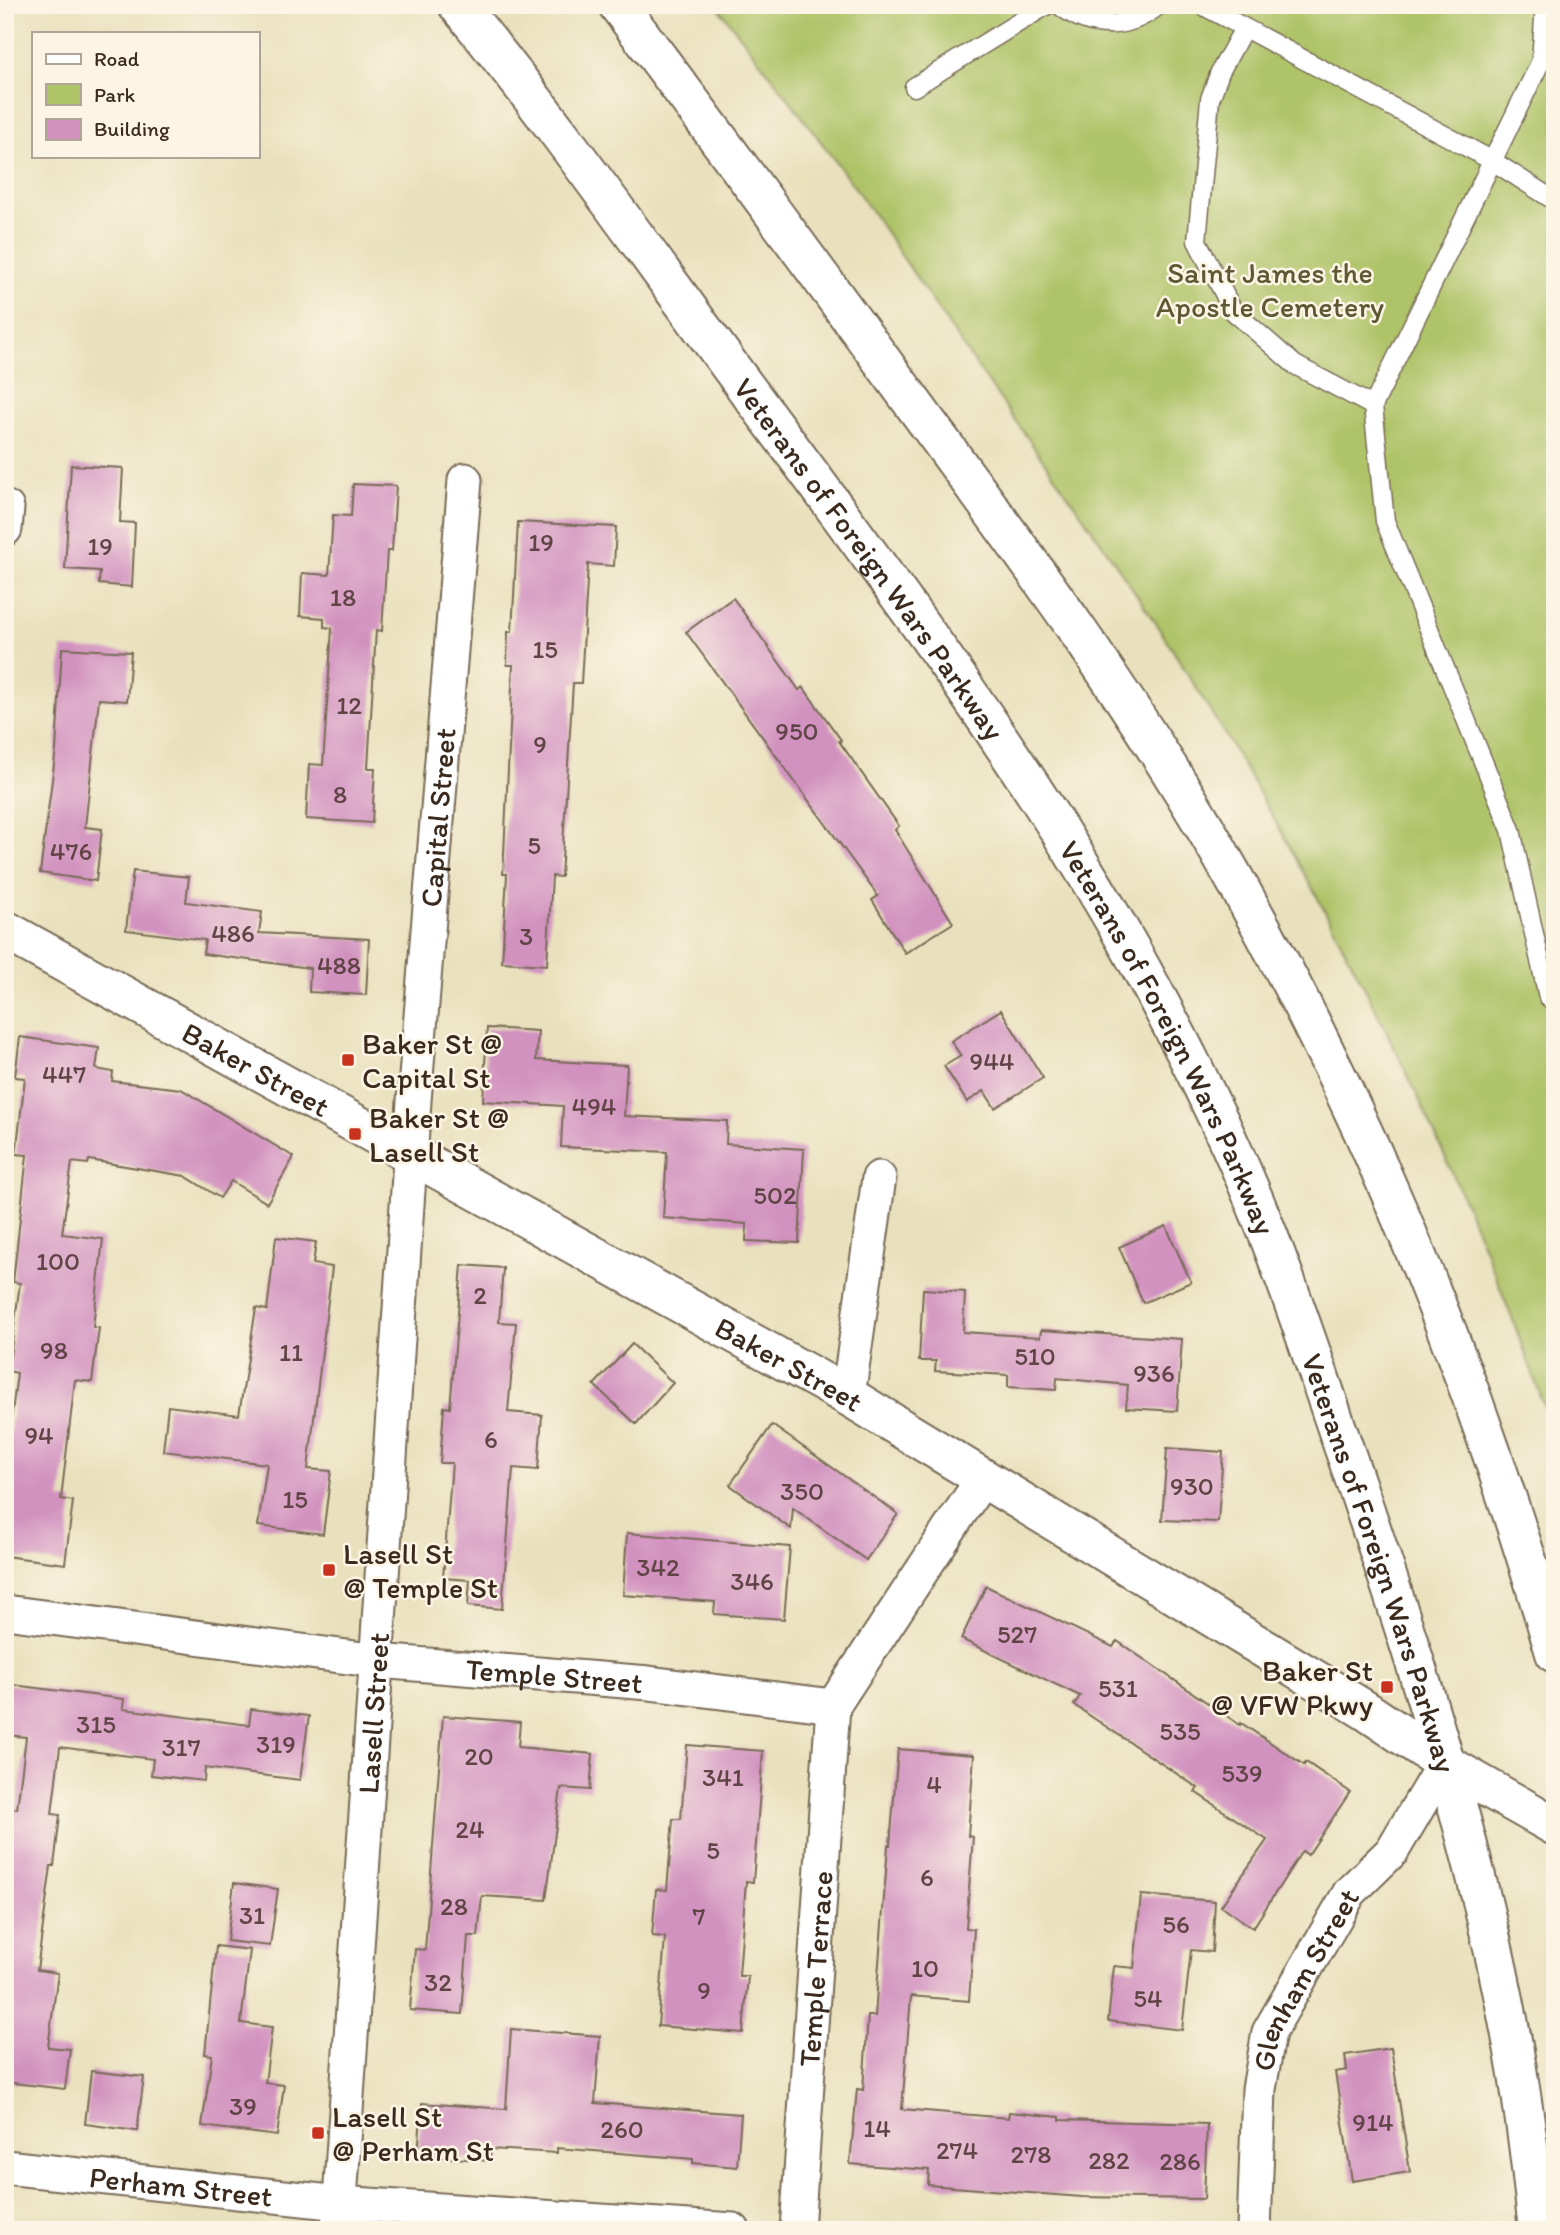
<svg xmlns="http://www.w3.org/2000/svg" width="1560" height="2235" font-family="Itim,sans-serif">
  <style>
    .green { fill: #afc367; stroke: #757642; stroke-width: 2 }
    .building { fill: #d292c0 }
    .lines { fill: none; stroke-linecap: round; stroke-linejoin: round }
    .lane-casing { stroke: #786a56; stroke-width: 21 }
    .street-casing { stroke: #786a56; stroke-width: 37 }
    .secondary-casing { stroke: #786a56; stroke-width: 42 }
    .highway-casing { stroke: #786a56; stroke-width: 42 }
    .lane { stroke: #fff; stroke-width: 18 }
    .street { stroke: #fff; stroke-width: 33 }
    .secondary { stroke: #fff; stroke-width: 38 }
    .highway { stroke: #fff; stroke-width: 38 }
    .poi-dot { fill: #c8321e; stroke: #fcf5e5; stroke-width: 2.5 }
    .labels { text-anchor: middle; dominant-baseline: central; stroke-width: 5; stroke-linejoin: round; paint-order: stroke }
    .number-label { font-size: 26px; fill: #614446 }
    .park-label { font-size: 30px; fill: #5e5834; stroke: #fcf5e5 }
    .street-label { font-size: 30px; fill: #3b2a1e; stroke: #fcf5e5 }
    .poi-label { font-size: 30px; fill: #3b2a1e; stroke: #fcf5e5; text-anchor: start }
  </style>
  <rect width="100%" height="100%" fill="#fcf5e5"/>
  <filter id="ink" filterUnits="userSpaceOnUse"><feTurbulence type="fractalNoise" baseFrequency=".0143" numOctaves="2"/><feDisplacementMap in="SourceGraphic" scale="14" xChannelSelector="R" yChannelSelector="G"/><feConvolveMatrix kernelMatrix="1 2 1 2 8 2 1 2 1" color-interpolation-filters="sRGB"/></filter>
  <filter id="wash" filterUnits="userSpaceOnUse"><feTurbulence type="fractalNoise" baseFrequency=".00686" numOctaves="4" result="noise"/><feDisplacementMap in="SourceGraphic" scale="28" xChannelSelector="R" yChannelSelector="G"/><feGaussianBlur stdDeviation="1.57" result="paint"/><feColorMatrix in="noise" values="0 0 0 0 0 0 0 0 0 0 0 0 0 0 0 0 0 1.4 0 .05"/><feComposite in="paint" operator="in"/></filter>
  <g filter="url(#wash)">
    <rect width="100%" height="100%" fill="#e9e1bd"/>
    <!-- green -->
    <path class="green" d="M716 5H1555V1437C1464 1169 1338 916 1189 676 1123 569 1048 468 976 365 936 308 898 249 858 192 812 129 765 67 716 5Z"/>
    <g id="blocks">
      <!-- building -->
      <g class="building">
        <polygon points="71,465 123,468 120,522 135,523 132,587 99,584 100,571 65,569"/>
        <polygon points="353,484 396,486 392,551 387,551 382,631 376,630 368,768 375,768 372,823 306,819 309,764 323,765 332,628 324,627 324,618 300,616 302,573 329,575 333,515 351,516"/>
        <polygon points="518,522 616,527 614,566 588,564 581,683 573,683 561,877 552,876 547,965 502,962 507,874 503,874 513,665 507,665 508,632 512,632"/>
        <polygon points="733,598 799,690 803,687 841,740 839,741 899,826 895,830 953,923 905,953 872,900 878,896 686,632"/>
        <polygon points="62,648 131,652 127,701 99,699 85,827 102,829 96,881 40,873 56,749"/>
        <polygon points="133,871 189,877 186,902 262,912 259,933 369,939 366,995 309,992 310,968 203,954 205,940 126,930"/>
        <polygon points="1001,1010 1043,1078 995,1108 984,1091 967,1102 944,1066 961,1056 951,1041"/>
        <polygon points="487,1028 538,1031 536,1060 627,1065 624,1116 727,1121 726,1144 804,1149 799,1243 746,1241 747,1224 663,1218 667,1152 561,1147 563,1106 483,1101"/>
        <polygon points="20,1037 99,1048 96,1069 113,1072 112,1081 181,1089 294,1157 267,1203 231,1181 220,1198 185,1176 89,1160 88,1164 72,1162 62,1234 103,1239 93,1327 99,1328 92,1382 75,1380 61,1499 73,1501 65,1564 5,1556 5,1469 17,1373 8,1371 20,1283 13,1282 27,1155 16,1154 25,1078 15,1077"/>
        <polygon points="1166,1226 1191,1282 1143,1303 1119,1247"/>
        <polygon points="276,1237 316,1242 313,1264 332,1267 308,1469 331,1471 323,1534 258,1526 267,1464 163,1451 168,1406 239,1415 256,1308 267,1310"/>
        <polygon points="462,1265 503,1268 499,1322 516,1323 508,1412 542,1415 538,1470 513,1468 502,1609 468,1606 470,1580 443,1578 452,1463 440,1463 444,1407 450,1408"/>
        <polygon points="923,1289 965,1292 963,1332 1040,1337 1041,1330 1182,1339 1177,1411 1126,1408 1128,1385 1057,1378 1056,1390 1008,1387 1008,1375 935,1371 936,1361 919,1361"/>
        <polygon points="632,1344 673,1383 636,1424 594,1385"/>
        <polygon points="772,1425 898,1514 866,1560 793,1508 791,1529 730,1485"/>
        <polygon points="1167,1448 1223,1452 1218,1522 1162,1520"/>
        <polygon points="627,1533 790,1547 784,1619 714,1614 715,1602 623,1595"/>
        <polygon points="986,1586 1113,1647 1117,1641 1240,1725 1241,1723 1304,1765 1306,1762 1350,1792 1308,1855 1302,1851 1253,1928 1221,1906 1267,1840 1195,1792 1198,1788 1074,1705 1080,1696 961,1639"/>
        <polygon points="5,1684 124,1699 123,1709 249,1725 251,1709 309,1716 300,1780 205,1768 204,1781 151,1775 153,1759 60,1747 52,1814 60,1815 54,1866 51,1866 37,1970 58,1973 48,2047 70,2049 65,2089 5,2082 5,1808 17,1809 26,1737 5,1735"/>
        <polygon points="443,1716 520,1722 518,1747 593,1754 590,1790 561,1788 546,1900 482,1896 478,1936 468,1936 462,2014 410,2010 415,1949 425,1950"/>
        <polygon points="687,1745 763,1751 753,1882 746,1881 739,1976 748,1976 743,2033 658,2026 665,1937 652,1936 656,1889 667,1890 673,1819 681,1819"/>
        <polygon points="898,1749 974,1755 968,1836 973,1837 966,1928 974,1929 969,2001 911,1996 902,2109 1008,2118 1009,2112 1060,2117 1060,2120 1207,2124 1204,2199 1082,2197 928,2185 929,2170 850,2164 857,2089 863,2090 868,2016 875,2016 888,1845 890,1845"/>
        <polygon points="234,1883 278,1889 270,1946 227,1941"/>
        <polygon points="1141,1895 1215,1901 1212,1952 1191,1950 1182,2030 1108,2021 1114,1966 1134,1968"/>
        <polygon points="216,1946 250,1950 241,2023 272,2027 265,2083 284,2085 277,2136 202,2126 212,2055 205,2054"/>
        <polygon points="511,2029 600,2036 595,2103 741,2114 737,2167 693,2163 693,2159 557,2148 557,2153 491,2149 490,2161 418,2155 422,2103 506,2109"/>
        <polygon points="1391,2048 1410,2172 1352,2181 1335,2072 1347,2070 1345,2055"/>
        <polygon points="91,2071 144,2077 137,2131 85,2124"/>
      </g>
    </g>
  </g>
  <g filter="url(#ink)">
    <use href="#blocks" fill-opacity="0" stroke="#786a56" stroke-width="2"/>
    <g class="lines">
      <defs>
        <g id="lane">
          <path d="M1059 5C1090 30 1128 31 1159 5"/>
          <polyline points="1202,5 1491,160 1555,201"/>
          <polyline points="1545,5 1541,61 1373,406 1385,521 1511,830 1548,997 1555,1003"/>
          <polyline points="1244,28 1220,72 1210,99 1197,241 1233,311 1295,365 1373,406"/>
          <polyline points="914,87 1047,5"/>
        </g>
        <g id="street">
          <polyline points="5,529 7,508"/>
          <polyline points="848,1396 879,1178"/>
          <path id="s1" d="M5 1612 378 1661 649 1683 833 1706 983 1478"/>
          <path id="s2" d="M5 2167 340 2203 733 2230"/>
          <path id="s3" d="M338 2230 414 1101 465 480"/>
          <path id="s4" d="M797 2230 833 1706"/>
          <path id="s5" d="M1254 2230 1259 2089 1269 2032 1350 1892 1392 1851 1444 1763"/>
        </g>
        <g id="secondary">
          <path id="s6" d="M5 930 848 1396 1365 1710 1444 1763 1555 1826"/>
        </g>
        <g id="highway">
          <path id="s7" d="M458 5C560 128 651 260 746 388 882 571 1019 752 1131 950 1180 1038 1226 1129 1263 1222 1295 1300 1320 1381 1348 1460 1411 1643 1474 1839 1510 2030 1523 2096 1531 2163 1538 2230"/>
          <path d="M618 5C719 138 817 272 915 406 1022 551 1128 694 1218 850 1364 1103 1474 1372 1555 1653"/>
        </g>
      </defs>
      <!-- lane casing -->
      <use href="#lane" class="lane-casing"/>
      <!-- street casing -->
      <use href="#street" class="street-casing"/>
      <!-- secondary casing -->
      <use href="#secondary" class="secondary-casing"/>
      <!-- highway casing -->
      <use href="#highway" class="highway-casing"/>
      <!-- lane -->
      <use href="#lane" class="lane"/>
      <!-- street -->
      <use href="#street" class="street"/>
      <!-- secondary -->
      <use href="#secondary" class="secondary"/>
      <!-- highway -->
      <use href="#highway" class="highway"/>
    </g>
  </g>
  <!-- markers -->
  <g class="poi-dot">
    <rect x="341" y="1053" width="14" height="14" rx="3.5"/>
    <rect x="348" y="1127" width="14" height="14" rx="3.5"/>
    <rect x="322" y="1563" width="14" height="14" rx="3.5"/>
    <rect x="1380" y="1680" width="14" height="14" rx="3.5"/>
    <rect x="311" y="2126" width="14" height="14" rx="3.5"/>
  </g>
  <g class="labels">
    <!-- number labels -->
    <g class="number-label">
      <text x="541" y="542">19</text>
      <text x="100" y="546">19</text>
      <text x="343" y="597">18</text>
      <text x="545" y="649">15</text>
      <text x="349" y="705">12</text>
      <text x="797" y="731">950</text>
      <text x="540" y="744">9</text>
      <text x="340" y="794">8</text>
      <text x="534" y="845">5</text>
      <text x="71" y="851">476</text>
      <text x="233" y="933">486</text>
      <text x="526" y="936">3</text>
      <text x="339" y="965">488</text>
      <text x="992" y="1061">944</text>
      <text x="64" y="1074">447</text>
      <text x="594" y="1106">494</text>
      <text x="775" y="1195">502</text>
      <text x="58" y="1261">100</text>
      <text x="480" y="1295">2</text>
      <text x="54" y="1350">98</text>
      <text x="291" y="1352">11</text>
      <text x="1035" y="1356">510</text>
      <text x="1154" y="1373">936</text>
      <text x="39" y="1435">94</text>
      <text x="491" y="1439">6</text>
      <text x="1192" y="1486">930</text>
      <text x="802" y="1491">350</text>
      <text x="295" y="1499">15</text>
      <text x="658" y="1567">342</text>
      <text x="752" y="1581">346</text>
      <text x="1017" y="1634">527</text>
      <text x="1118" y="1688">531</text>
      <text x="96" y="1724">315</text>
      <text x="1180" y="1731">535</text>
      <text x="276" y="1744">319</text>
      <text x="181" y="1747">317</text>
      <text x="479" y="1756">20</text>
      <text x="1242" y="1773">539</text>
      <text x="723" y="1777">341</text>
      <text x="934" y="1784">4</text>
      <text x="470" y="1829">24</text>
      <text x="713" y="1850">5</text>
      <text x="927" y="1877">6</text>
      <text x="454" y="1906">28</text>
      <text x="252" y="1915">31</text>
      <text x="699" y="1916">7</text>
      <text x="1176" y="1924">56</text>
      <text x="925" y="1968">10</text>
      <text x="438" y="1982">32</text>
      <text x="704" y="1990">9</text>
      <text x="1148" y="1998">54</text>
      <text x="243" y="2106">39</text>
      <text x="1373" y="2122">914</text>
      <text x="877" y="2128">14</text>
      <text x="622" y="2129">260</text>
      <text x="957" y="2150">274</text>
      <text x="1031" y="2154">278</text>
      <text x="1109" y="2160">282</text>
      <text x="1180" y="2161">286</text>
    </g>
    <!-- park labels -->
    <g class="park-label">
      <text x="1270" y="272">Saint James the<tspan x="1270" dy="34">Apostle Cemetery</tspan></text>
    </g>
    <!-- street labels -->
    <g class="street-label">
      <text stroke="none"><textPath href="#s7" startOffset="690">Veterans of Foreign Wars Parkway</textPath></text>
      <text stroke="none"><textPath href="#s3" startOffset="1416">Capital Street</textPath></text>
      <text stroke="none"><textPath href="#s7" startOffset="1256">Veterans of Foreign Wars Parkway</textPath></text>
      <text stroke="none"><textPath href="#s6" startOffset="287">Baker Street</textPath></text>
      <text stroke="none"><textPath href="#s6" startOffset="896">Baker Street</textPath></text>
      <text stroke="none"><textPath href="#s7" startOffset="1824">Veterans of Foreign Wars Parkway</textPath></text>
      <text stroke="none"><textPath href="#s1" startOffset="553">Temple Street</textPath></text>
      <text stroke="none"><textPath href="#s3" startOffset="518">Lasell Street</textPath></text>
      <text stroke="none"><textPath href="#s4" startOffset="262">Temple Terrace</textPath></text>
      <text stroke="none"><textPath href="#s5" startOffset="261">Glenham Street</textPath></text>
      <text stroke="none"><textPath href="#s2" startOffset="177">Perham Street</textPath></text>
    </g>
    <!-- poi labels -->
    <g class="poi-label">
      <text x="362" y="1043">Baker St @<tspan x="362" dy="34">Capital St</tspan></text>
      <text x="369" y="1117">Baker St @<tspan x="369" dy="34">Lasell St</tspan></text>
      <text x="343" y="1553">Lasell St<tspan x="343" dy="34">@ Temple St</tspan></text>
      <text x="1373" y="1670" text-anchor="end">Baker St<tspan x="1373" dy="34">@ VFW Pkwy</tspan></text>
      <text x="332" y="2116">Lasell St<tspan x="332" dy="34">@ Perham St</tspan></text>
    </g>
  </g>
  <!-- margin -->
  <rect width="1560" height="2235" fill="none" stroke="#fcf5e5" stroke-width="28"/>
  <!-- legend -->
  <rect x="32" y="32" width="228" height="126" fill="#fcf5e5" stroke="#afa495" stroke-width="2"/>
  <rect x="46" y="54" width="35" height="10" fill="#ffffff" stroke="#afa495" stroke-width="2"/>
  <text x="94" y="66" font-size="21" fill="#3b2a1e">Road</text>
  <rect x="46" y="84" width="35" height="21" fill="#afc367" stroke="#afa495" stroke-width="2"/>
  <text x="94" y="102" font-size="21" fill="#3b2a1e">Park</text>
  <rect x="46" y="119" width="35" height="21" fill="#d292c0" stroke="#afa495" stroke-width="2"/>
  <text x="94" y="136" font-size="21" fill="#3b2a1e">Building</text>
</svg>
